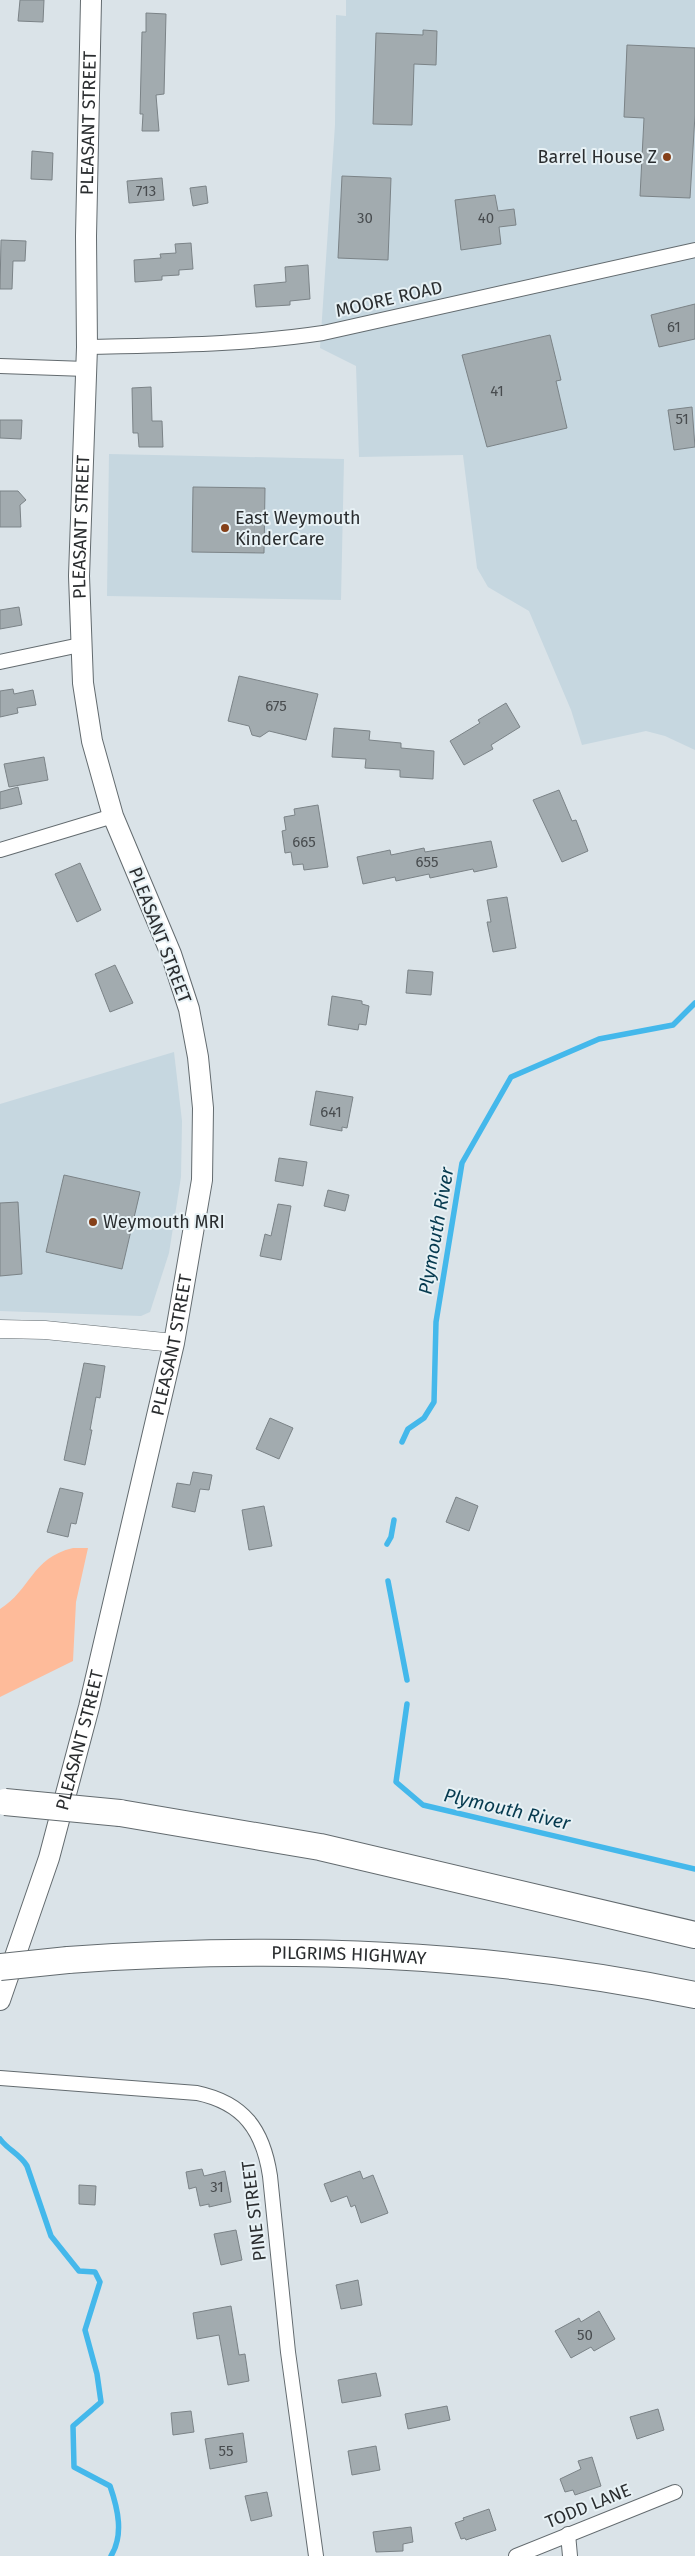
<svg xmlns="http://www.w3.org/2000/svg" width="695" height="2556" font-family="'Fira Sans',sans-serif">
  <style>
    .built { fill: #c6d7e0 }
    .green { fill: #febb9a }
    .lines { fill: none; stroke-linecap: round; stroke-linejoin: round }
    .stream { stroke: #44b8eb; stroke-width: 5.5 }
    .building { fill: #a2abaf; stroke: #7b8387 }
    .minor-casing { stroke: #636b6f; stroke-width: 16 }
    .tertiary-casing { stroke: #636b6f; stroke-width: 19 }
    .secondary-casing { stroke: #636b6f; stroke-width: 22 }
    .motorway-casing { stroke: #636b6f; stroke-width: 28 }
    .minor { stroke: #fff; stroke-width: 14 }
    .tertiary { stroke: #fff; stroke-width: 18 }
    .secondary { stroke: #fff; stroke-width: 20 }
    .motorway { stroke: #fff; stroke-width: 26 }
    .motorway-bridge-casing { stroke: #636b6f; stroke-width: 28; stroke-linecap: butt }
    .motorway-bridge { stroke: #fff; stroke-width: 26 }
    .poi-dot { fill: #854019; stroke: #e7f1f5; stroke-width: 2 }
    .labels { text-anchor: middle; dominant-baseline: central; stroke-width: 4; stroke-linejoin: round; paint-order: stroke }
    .number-label { font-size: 15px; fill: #484c4f }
    .street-label { font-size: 18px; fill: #2a2d2f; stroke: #e7f1f5 }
    .poi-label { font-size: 18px; fill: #2a2d2f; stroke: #e7f1f5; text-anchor: start }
    .water-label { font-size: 19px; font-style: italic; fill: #063a4f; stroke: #e7f1f5 }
  </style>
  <rect width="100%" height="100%" fill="#dae3e8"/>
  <!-- built -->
  <g class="built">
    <polygon points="346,0 695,0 695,750 665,736 646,731 582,745 571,710 529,611 488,587 477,568 463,455 359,457 356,366 320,348 335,125 336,15 346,16"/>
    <polygon points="109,454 344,459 341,600 107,596"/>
    <polygon points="174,1052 182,1121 181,1177 169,1253 150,1312 141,1316 0,1311 0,1104"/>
  </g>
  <!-- green -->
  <path class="green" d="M73 1548H88L76 1602 73 1661 0 1697V1609C31 1590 31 1558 73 1548Z"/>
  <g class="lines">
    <!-- stream -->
    <g class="stream">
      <polyline points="402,1442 408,1429 424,1418 434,1402 436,1322 462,1163 511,1077 599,1039 673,1025 695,1003"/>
      <polyline points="387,1544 391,1537 394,1520"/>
      <polyline points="388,1581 407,1680"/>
      <polyline points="407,1704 396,1782 423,1805 695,1869"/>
      <path d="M0 2139C8 2150 20 2154 27 2166L51 2236 79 2271 95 2272 100 2282 85 2330 97 2374 101 2402 73 2426 74 2467 110 2486C118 2509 124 2535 111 2556"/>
    </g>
  </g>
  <!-- building -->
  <g class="building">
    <polygon points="20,0 44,0 43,22 18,21"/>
    <polygon points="146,13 166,14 164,94 156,95 159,131 142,131 143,114 140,114 142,32 146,32"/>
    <polygon points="423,30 437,31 436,65 414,64 412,125 373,124 376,33 423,35"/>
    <polygon points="627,45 695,48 695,115 690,198 640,196 644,118 624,117"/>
    <polygon points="32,151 53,153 52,180 31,179"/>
    <polygon points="342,176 391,178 388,260 338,258"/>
    <polygon points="162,178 164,200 129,203 127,181"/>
    <polygon points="206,186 208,203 193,206 190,188"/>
    <polygon points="495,195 498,211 514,209 516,225 499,227 501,244 461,250 455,200"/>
    <polygon points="1,240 26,241 25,261 13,261 12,289 0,289"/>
    <polygon points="191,243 193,269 179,270 179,275 162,276 162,280 135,282 134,260 161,258 160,254 176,253 175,244"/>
    <polygon points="308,265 310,299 290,301 290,305 256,307 254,285 286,282 285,267"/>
    <polygon points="695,304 695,339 659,347 651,315"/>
    <polygon points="550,335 561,380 556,381 567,428 487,447 462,355"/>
    <polygon points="151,387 152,421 162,421 163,447 139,447 138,433 133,433 132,388"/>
    <polygon points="692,407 695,447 674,450 668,410"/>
    <polygon points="0,420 22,420 21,439 0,438"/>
    <polygon points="193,487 265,488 264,553 192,552"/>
    <polygon points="0,491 18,491 26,500 20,505 21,527 0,527"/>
    <polygon points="19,607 22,625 0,629 0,610"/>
    <polygon points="239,676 318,694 306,740 269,731 260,737 252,735 249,726 228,721"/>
    <polygon points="13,689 14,694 33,690 36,705 17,708 18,713 0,717 0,691"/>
    <polygon points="506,703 520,727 491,745 493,749 464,765 450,741 480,723 478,720"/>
    <polygon points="334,728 370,731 369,740 401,743 401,748 434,751 433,779 400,777 400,770 365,768 366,759 332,757"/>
    <polygon points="44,757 48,780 9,787 4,764"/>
    <polygon points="18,787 22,804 0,809 0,792"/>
    <polygon points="559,790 572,821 576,820 588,851 562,862 533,800"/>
    <polygon points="318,805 328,867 304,870 303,864 293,865 291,852 285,853 282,831 286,830 284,817 295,815 294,809"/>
    <polygon points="491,841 497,867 474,872 473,869 430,878 429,874 396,881 395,877 363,884 357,857 390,850 391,855 424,848 425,852"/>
    <polygon points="80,863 101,910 77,922 55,874"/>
    <polygon points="507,897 516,948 493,952 487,922 491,922 487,900"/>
    <polygon points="115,965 133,1003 110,1012 95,974"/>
    <polygon points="408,970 433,972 431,995 406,993"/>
    <polygon points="332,996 362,1001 362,1004 369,1006 366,1025 359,1024 358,1030 328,1025"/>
    <polygon points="316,1091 353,1097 347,1128 342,1127 342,1131 310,1125"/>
    <polygon points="279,1158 307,1162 303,1186 275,1181"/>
    <polygon points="64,1175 140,1192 122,1269 46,1252"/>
    <polygon points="328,1190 349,1195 345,1211 324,1206"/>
    <polygon points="18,1202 22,1274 0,1276 0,1203"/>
    <polygon points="278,1204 291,1206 281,1260 260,1256 265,1234 271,1236"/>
    <polygon points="84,1363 105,1366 100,1398 96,1397 90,1430 92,1430 85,1465 64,1460"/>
    <polygon points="270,1418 293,1428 279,1459 256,1449"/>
    <polygon points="193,1472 212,1475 209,1490 200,1489 195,1512 172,1507 177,1483 190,1485"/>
    <polygon points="60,1488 83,1493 76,1524 71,1523 68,1537 47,1532"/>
    <polygon points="456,1497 478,1506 469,1531 446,1522"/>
    <polygon points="264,1506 272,1546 249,1550 242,1510"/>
    <polygon points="202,2169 204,2176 225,2171 231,2202 209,2207 209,2204 200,2206 196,2187 189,2189 186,2172"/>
    <polygon points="360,2171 363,2179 373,2175 388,2213 361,2223 355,2205 351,2207 347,2196 331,2202 324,2184"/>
    <polygon points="79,2185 96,2186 95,2205 79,2204"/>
    <polygon points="236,2230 242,2260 221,2265 214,2234"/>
    <polygon points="358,2280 362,2305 341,2309 336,2285"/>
    <polygon points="231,2306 239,2355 245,2354 249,2381 228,2385 219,2335 197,2339 193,2313"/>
    <polygon points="599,2311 615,2339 594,2351 591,2347 571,2358 555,2331 579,2318 581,2322"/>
    <polygon points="376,2373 381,2396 342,2403 338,2380"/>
    <polygon points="447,2406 450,2420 408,2429 405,2414"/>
    <polygon points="658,2409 664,2430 637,2439 630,2417"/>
    <polygon points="191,2411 194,2432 173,2435 171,2413"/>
    <polygon points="243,2433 247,2462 210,2469 205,2439"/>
    <polygon points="376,2446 380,2470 352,2475 348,2451"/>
    <polygon points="592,2457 601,2486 575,2495 573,2490 565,2492 560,2479 581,2469 578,2461"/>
    <polygon points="267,2492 272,2516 251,2521 245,2496"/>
    <polygon points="489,2509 496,2530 466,2540 465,2538 461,2539 455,2523 464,2520 463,2518"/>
    <polygon points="411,2527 413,2542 403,2544 403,2551 376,2552 373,2532"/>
  </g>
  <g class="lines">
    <defs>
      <g id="minor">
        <path d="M87 347C166 345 244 345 323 333L695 250"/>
        <polyline points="0,366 86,369"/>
        <polyline points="0,662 80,645"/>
        <polyline points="0,850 113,816"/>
        <path d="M0 2078 197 2093C244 2103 263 2130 270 2176L288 2352 316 2556"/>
        <polyline points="568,2534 570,2556"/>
        <polyline points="516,2556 675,2492"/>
      </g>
      <polyline id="tertiary" points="0,1329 45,1330 174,1343"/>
      <g id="secondary">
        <path id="s1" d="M0 2000 49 1858 89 1707 174 1343 202 1180 203 1108 198 1057 189 1009 171 954 113 816 92 741 83 683 79 576 87 347 86 236 91 0"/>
      </g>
      <g id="motorway">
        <polyline points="120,1813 320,1847 695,1935"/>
        <path id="s2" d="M68 1960C277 1945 490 1952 695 1995"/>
      </g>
    </defs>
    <!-- minor casing -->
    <use href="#minor" class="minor-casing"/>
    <!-- tertiary casing -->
    <use href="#tertiary" class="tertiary-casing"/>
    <!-- secondary casing -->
    <use href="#secondary" class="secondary-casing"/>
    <!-- motorway casing -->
    <use href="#motorway" class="motorway-casing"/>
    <!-- minor -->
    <use href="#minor" class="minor"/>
    <!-- tertiary -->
    <use href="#tertiary" class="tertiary"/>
    <!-- secondary -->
    <use href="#secondary" class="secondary"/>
    <!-- motorway -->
    <use href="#motorway" class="motorway"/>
    <defs>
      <g id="motorway-bridge">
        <polyline points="5,1802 120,1813"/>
        <polyline points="0,1967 68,1960"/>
      </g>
    </defs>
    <!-- motorway-bridge casing -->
    <use href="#motorway-bridge" class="motorway-bridge-casing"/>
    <!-- motorway-bridge -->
    <use href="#motorway-bridge" class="motorway-bridge"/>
  </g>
  <!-- markers -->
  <g class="poi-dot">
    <circle cx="667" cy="157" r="5"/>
    <circle cx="225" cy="528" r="5"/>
    <circle cx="93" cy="1222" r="5"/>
  </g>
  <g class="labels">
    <!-- number labels -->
    <g class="number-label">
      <text x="146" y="191">713</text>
      <text x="365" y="218">30</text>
      <text x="486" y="218">40</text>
      <text x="674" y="327">61</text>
      <text x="497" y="391">41</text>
      <text x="682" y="419">51</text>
      <text x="276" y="706">675</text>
      <text x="304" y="842">665</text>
      <text x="427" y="862">655</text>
      <text x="331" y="1112">641</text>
      <text x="217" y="2187">31</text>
      <text x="585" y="2335">50</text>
      <text x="226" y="2451">55</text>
    </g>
    <!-- street labels -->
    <g class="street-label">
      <text stroke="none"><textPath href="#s1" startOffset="1922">PLEASANT STREET</textPath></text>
      <text transform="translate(389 299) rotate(-13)">MOORE ROAD</text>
      <text stroke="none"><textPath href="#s1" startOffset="1518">PLEASANT STREET</textPath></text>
      <text transform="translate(160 935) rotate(69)">PLEASANT STREET</text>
      <text stroke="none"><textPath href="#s1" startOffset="678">PLEASANT STREET</textPath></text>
      <text stroke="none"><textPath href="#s1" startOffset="272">PLEASANT STREET</textPath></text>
      <text stroke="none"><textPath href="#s2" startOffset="281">PILGRIMS HIGHWAY</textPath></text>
      <text transform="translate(254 2211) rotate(-97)">PINE STREET</text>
      <text transform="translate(588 2506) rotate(-22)">TODD LANE</text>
    </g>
    <!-- poi labels -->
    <g class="poi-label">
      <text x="657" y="157" text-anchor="end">Barrel House Z</text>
      <text x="235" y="518">East Weymouth<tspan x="235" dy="21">KinderCare</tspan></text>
      <text x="103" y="1222">Weymouth MRI</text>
    </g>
    <!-- water labels -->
    <g class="water-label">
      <text transform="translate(436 1231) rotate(-80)">Plymouth River</text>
      <text transform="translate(507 1809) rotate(13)">Plymouth River</text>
    </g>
  </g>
</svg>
